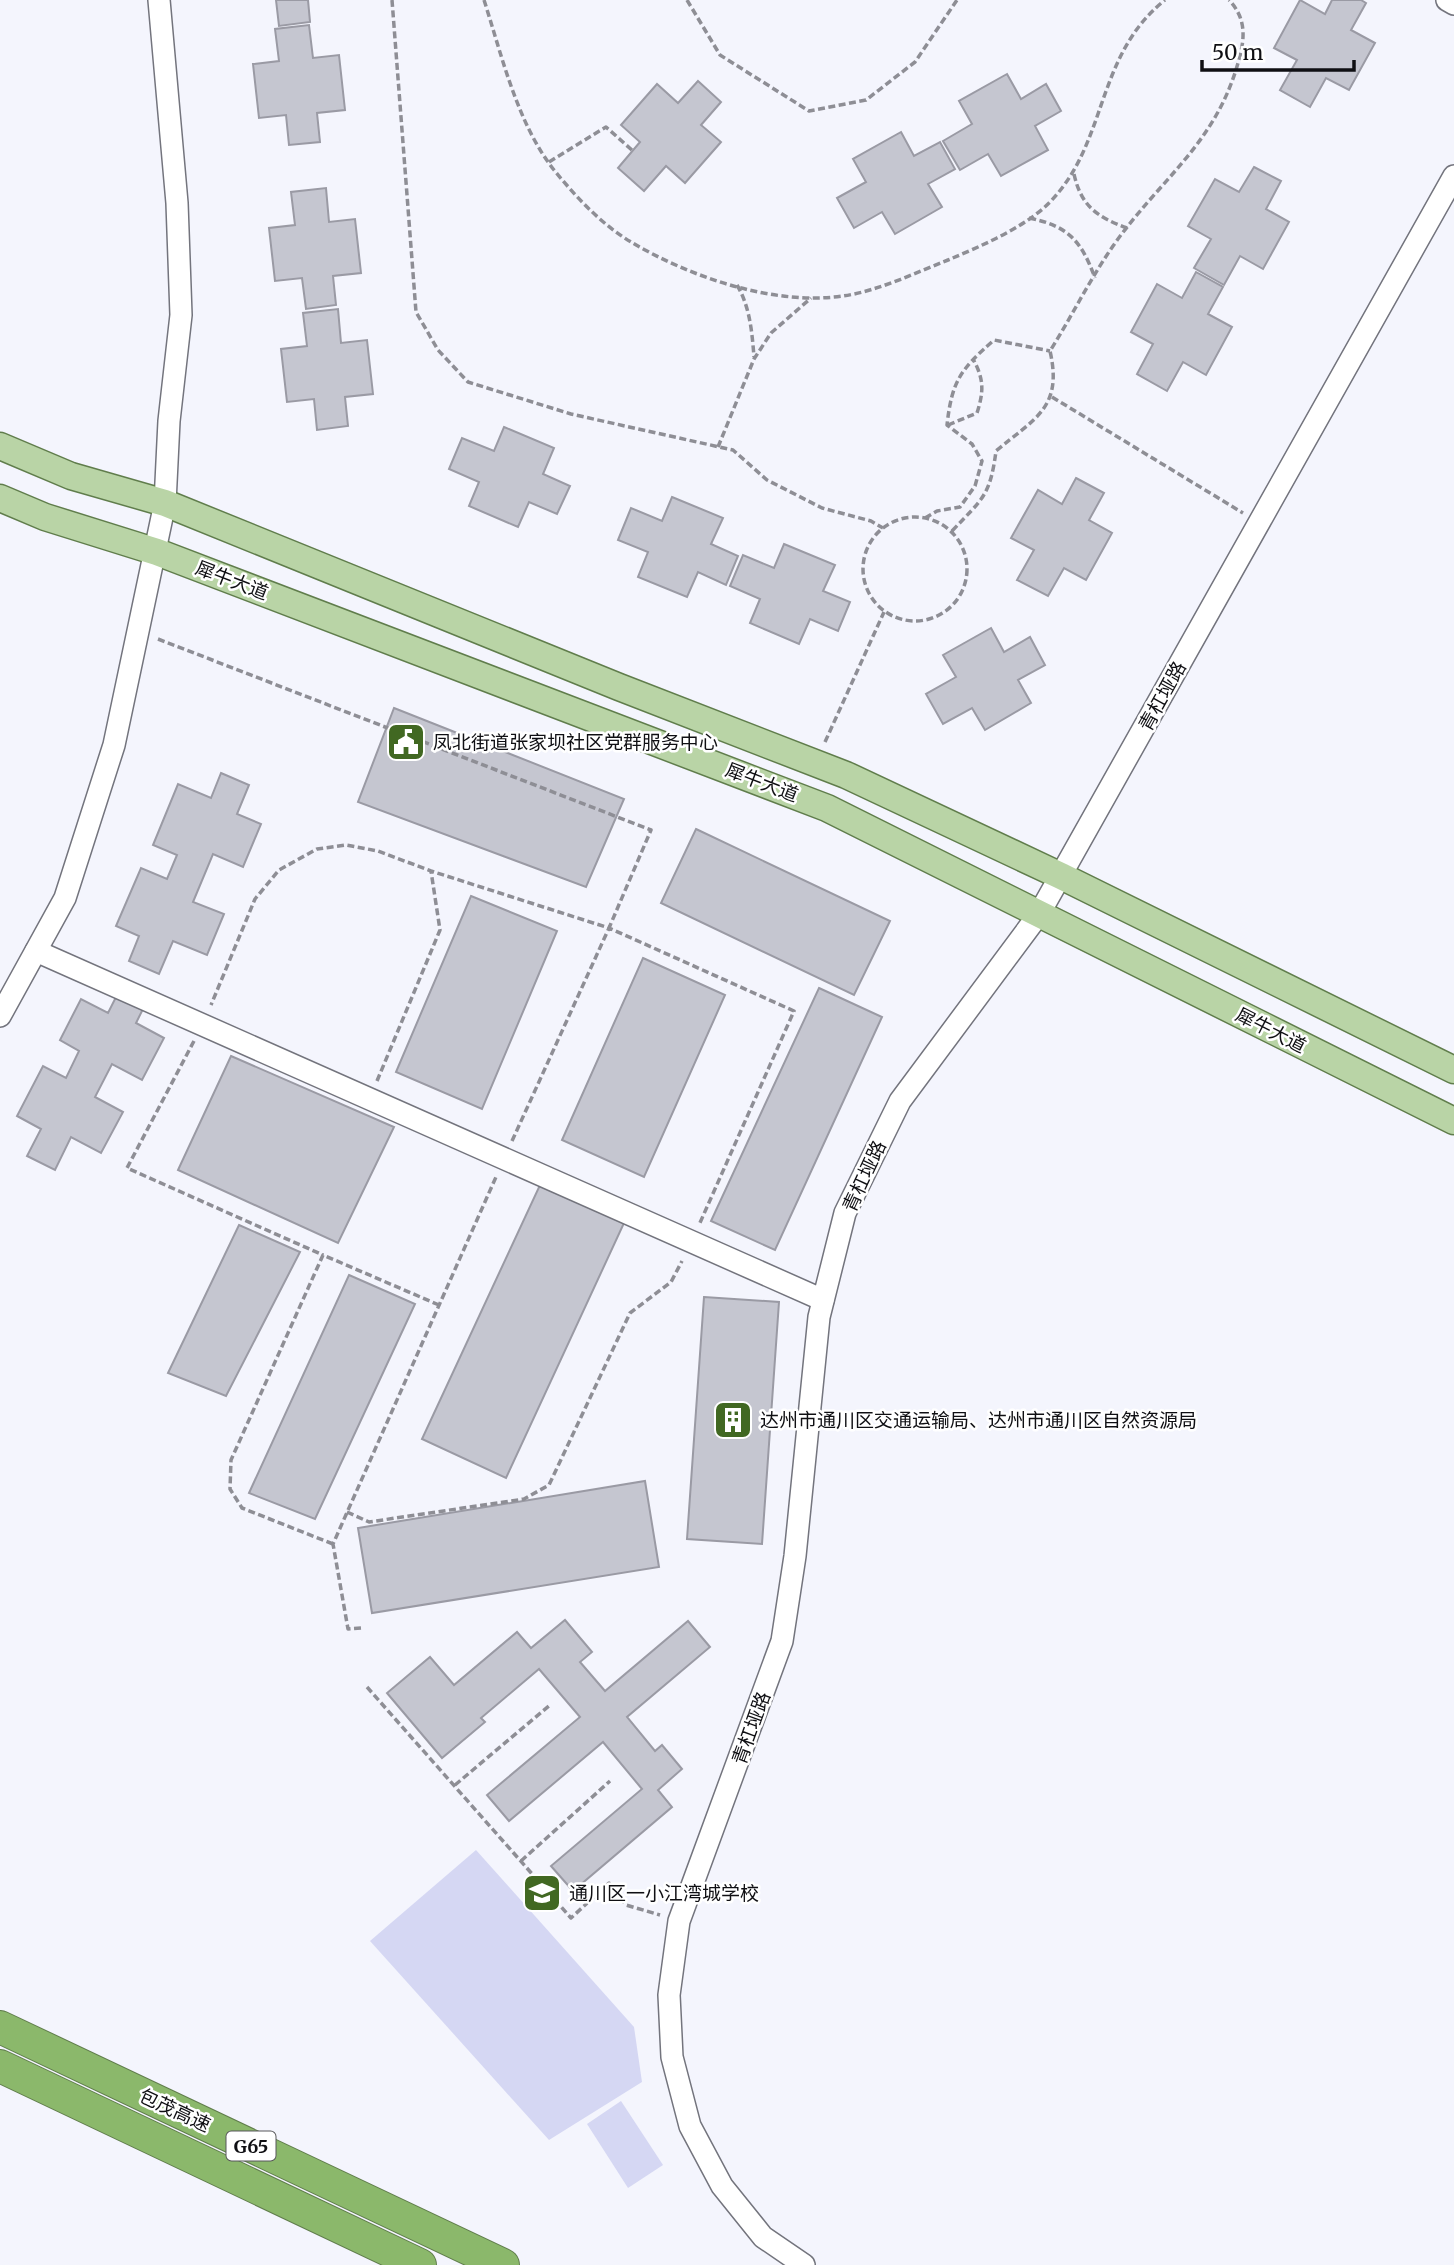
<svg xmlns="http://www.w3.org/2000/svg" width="1454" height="2265" font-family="Merriweather,'Noto Sans SC',serif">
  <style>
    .green { fill: #d5d7f3 }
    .building { fill: #c5c6d0; stroke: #9a9aa4; stroke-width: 2 }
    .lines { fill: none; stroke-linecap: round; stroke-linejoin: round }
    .minor-casing { stroke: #73747d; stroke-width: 24 }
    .major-casing { stroke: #607d4c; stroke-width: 29 }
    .highway-casing { stroke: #607d4c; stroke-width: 34 }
    .path { stroke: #8e8e95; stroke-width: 3.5; stroke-dasharray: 7 3.5; stroke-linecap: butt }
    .minor { stroke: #fff; stroke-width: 21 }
    .major { stroke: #b9d4a6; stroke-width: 26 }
    .highway { stroke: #8bb86b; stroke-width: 32 }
    .labels { text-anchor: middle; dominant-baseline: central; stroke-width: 5; stroke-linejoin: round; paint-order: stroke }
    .shield { fill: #fff; stroke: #57575a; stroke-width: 2 }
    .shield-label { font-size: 18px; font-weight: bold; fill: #0f0f13 }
    .street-label { font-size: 19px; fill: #0f0f13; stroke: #fff }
    .poi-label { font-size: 19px; fill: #0f0f13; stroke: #fff; text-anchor: start }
  </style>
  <rect width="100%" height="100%" fill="#f4f5fd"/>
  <!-- green -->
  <g class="green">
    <polygon points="476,1850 634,2027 642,2082 549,2140 370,1941"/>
    <polygon points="621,2101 663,2165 628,2188 587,2124"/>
  </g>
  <!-- building -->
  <g class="building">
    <polygon points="276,0 308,0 310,22 279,26"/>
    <polygon points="1300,0 1325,14 1332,0 1361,0 1366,3 1351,30 1375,43 1349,90 1326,78 1310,107 1280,90 1297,60 1274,48"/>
    <polygon points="309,25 313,58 339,55 345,110 317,113 320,142 289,145 286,115 259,118 253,64 279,61 275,29"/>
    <polygon points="1007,74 1021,99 1046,84 1061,111 1035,126 1048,150 1001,176 988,154 960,170 943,141 972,124 959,101"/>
    <polygon points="698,81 721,102 701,125 721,142 685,183 666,166 644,191 618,168 640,142 621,125 657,84 678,103"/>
    <polygon points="901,132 914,156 940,142 955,169 928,184 942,207 895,234 882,212 854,228 837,198 866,182 853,159"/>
    <polygon points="1254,167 1281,181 1266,209 1289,222 1263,269 1240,256 1224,285 1194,268 1211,239 1188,226 1215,179 1239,192"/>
    <polygon points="326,188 329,222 355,219 361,273 333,276 336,305 306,309 302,278 275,281 269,228 295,225 291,192"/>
    <polygon points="1196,272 1223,287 1208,314 1232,327 1206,375 1183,362 1167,391 1137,374 1153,344 1131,332 1157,284 1182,298"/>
    <polygon points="338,309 341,343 367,340 373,394 345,397 348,426 317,430 314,399 287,402 281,349 307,346 303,313"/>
    <polygon points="504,427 554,448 543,474 570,486 557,514 529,502 518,527 469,506 479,482 449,469 462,438 494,451"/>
    <polygon points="1076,478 1104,493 1089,520 1112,533 1086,580 1064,568 1048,596 1017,580 1034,550 1011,538 1038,490 1062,504"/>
    <polygon points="672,497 723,518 711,544 738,556 726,585 698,572 687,597 638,577 648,552 618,540 631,508 662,521"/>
    <polygon points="784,544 835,565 823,591 850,602 838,631 810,619 799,644 750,623 760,599 730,586 743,555 774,568"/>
    <polygon points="991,628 1004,652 1030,637 1045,665 1018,680 1031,703 985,730 972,708 943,724 926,694 956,677 943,655"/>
    <polygon points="394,708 624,799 586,887 358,802"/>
    <polygon points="221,773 249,785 237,814 261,824 243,867 213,854 193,902 224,914 207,955 173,941 159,974 129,961 139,936 116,926 141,868 167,879 177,855 153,845 178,784 211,798"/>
    <polygon points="696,829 890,921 854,995 661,903"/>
    <polygon points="471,896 557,931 482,1109 396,1072"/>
    <polygon points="643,958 725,995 644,1177 562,1140"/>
    <polygon points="819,988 882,1017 775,1250 711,1221"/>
    <polygon points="118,993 144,1007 136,1023 164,1038 142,1080 112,1064 95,1097 123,1112 101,1153 71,1137 55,1170 27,1156 41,1129 17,1116 43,1066 66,1078 79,1051 60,1040 81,999 108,1013"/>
    <polygon points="231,1056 394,1127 338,1243 178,1170"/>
    <polygon points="540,1185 624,1223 506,1478 422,1439"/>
    <polygon points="239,1225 300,1252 226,1396 168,1373"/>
    <polygon points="349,1275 415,1304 315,1519 249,1493"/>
    <polygon points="704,1297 779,1302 762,1544 687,1539"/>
    <polygon points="645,1481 659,1567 372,1613 358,1528"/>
    <polygon points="565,1620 592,1652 580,1662 605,1691 688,1621 710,1647 627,1717 655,1751 662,1745 682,1769 658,1790 672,1807 573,1891 551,1866 642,1789 603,1742 509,1821 487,1795 580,1717 539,1669 481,1718 485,1722 442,1758 387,1693 430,1657 454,1685 517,1632 531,1648"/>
  </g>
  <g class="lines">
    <defs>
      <g id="minor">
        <polyline points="1447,0 1454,4"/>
        <polyline points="36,951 823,1300"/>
        <polyline points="0,1016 65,898 114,745 165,503 169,421 181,315 177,203 159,0"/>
        <polyline points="804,2265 763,2237 722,2186 690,2126 672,2057 669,1995 679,1921 782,1641 795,1556 819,1317 845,1213 900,1101 1039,914 1454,176"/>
      </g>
      <g id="major">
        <polyline points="0,446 71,476 165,503 619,687 846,775 1061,876 1454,1070"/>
        <polyline points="0,498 45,517 157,552 827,808 1454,1121"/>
      </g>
      <g id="highway">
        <polyline points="0,2027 503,2265"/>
        <polyline points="0,2066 420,2265"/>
      </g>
    </defs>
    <!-- minor casing -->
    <use href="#minor" class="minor-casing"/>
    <!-- major casing -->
    <use href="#major" class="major-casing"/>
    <!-- highway casing -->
    <use href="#highway" class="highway-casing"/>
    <!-- path -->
    <g class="path">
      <polyline points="392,0 416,312 438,350 468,382 571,414 733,450 767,480 822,508 871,521 883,528"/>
      <path d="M484 0C502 56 517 123 554 170 576 197 601 224 631 242 690 277 774 306 843 296 878 291 915 273 948 260 981 246 1024 228 1049 203 1109 142 1094 57 1165 0"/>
      <polyline points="687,0 720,55 809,111 866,100 915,62 957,0"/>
      <polyline points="549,162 606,127 633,151"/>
      <path d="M1074 174C1081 206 1097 217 1127 228"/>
      <path d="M1029 218C1068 226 1081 240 1095 278"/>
      <path d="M737 285C750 307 752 332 754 357"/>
      <polyline points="1052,397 1243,513"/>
      <path d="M948 425 977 413C984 391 984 379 973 359"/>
      <polyline points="718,447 754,359 771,333 811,298"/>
      <circle cx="915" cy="569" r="52"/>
      <path d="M925 518 937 511 960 507 975 486 982 461 972 444 947 425C952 381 960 370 994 340L1050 351"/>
      <path d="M952 531C982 499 990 497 996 451 1035 418 1063 408 1050 351 1072 316 1090 279 1113 246 1159 180 1215 145 1238 63 1245 39 1247 19 1229 0"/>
      <polyline points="158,639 651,830 609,928 431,871 378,851 346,845 317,849 279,870 255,899 211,1005"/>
      <polyline points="825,742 884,612"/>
      <polyline points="194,1041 127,1168 323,1255"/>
      <polyline points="377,1081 440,930 431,871"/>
      <polyline points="512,1141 609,928 794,1011 699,1225"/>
      <polyline points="347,1512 369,1522 524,1499 549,1485 630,1313 671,1282 682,1261"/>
      <polyline points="333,1544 242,1508 230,1489 231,1460 323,1255 439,1305"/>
      <polyline points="361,1628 348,1629 333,1544 496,1177"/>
      <polyline points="367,1687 571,1918 609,1883 626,1905 660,1915"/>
      <polyline points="455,1785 550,1705"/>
      <polyline points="521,1861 610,1781"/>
    </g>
    <!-- minor -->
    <use href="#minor" class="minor"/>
    <!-- major -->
    <use href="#major" class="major"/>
    <!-- highway -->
    <use href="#highway" class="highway"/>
  </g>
  <!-- icons -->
  <defs>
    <symbol id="civic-square" viewBox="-11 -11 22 22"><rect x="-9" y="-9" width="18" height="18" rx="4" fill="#416822" stroke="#fff"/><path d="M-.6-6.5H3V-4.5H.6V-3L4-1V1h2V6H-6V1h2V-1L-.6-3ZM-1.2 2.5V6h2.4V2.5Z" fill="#fff"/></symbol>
    <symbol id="building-square" viewBox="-11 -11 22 22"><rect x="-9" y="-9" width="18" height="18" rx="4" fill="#416822" stroke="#fff"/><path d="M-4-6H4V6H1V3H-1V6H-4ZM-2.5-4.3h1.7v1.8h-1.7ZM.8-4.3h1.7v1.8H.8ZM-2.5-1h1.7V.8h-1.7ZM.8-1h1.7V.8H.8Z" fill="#fff"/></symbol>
    <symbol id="school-square" viewBox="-11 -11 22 22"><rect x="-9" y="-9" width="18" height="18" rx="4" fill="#416822" stroke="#fff"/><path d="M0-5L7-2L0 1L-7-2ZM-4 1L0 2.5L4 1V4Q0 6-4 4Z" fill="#fff"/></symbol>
  </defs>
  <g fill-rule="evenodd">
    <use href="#civic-square" x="384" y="720" width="44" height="44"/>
    <use href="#building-square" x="711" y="1398" width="44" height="44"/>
    <use href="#school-square" x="520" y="1871" width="44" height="44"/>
  </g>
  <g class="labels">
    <!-- shield labels -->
    <rect class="shield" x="226.5" y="2131.5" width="49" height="29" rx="5"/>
    <g class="shield-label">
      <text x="251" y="2146">G65</text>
    </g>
    <!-- street labels -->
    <g class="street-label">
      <text transform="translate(232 580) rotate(21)">犀牛大道</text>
      <text transform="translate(1162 696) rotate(-61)">青杠垭路</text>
      <text transform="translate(762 782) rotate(21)">犀牛大道</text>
      <text transform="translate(1271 1030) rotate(27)">犀牛大道</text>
      <text transform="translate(864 1176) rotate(-65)">青杠垭路</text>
      <text transform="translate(751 1728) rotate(-70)">青杠垭路</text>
      <text transform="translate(175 2110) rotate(25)">包茂高速</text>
    </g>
    <!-- poi labels -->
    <g class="poi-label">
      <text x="433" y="742">凤北街道张家坝社区党群服务中心</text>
      <text x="760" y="1420">达州市通川区交通运输局、达州市通川区自然资源局</text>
      <text x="569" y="1893">通川区一小江湾城学校</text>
    </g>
  </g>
  <!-- scale -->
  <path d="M1202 60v10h152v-10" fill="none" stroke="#0f0f13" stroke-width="3.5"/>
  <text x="1212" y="60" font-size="21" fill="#0f0f13" stroke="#ffffff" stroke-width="5" paint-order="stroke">50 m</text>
</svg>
